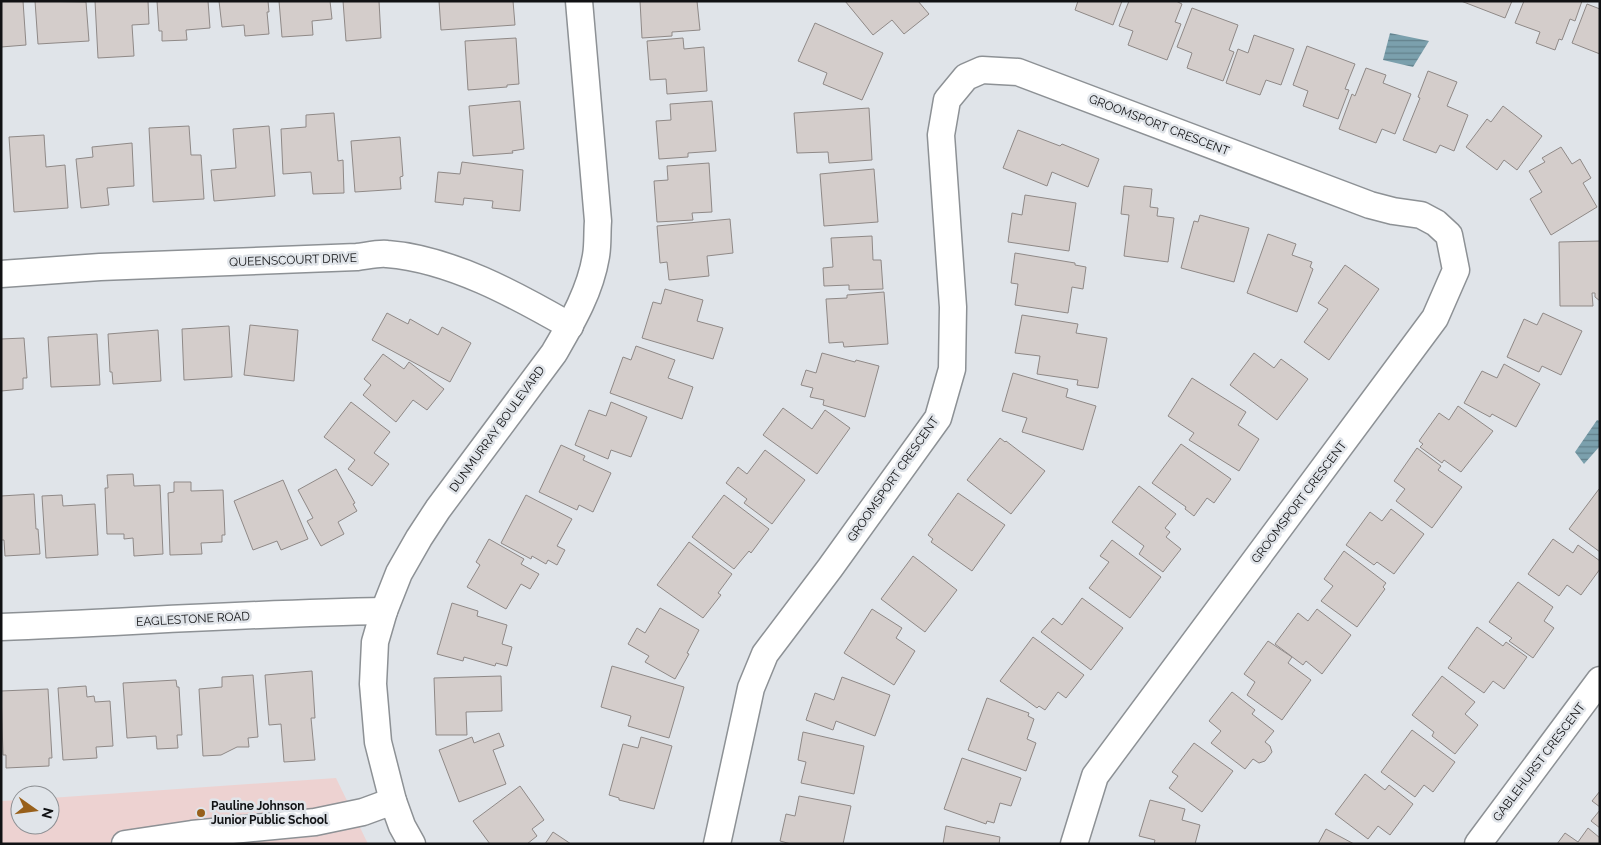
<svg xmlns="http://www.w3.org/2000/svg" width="1601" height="845" font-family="Raleway,sans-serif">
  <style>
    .education { fill: #edd2d1 }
    .water { fill: url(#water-rules) }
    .building { fill: #d4cdcb; stroke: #8f8987 }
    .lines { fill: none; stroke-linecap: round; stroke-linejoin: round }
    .minor-casing { stroke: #8d9195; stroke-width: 29 }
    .minor { stroke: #fff; stroke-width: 26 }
    .poi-dot { fill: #98601b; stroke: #e0e4e9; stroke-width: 2 }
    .labels { text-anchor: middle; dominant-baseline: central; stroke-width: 5; stroke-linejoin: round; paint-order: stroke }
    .street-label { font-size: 12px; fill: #111214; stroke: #e0e4e9 }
    .poi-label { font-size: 12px; font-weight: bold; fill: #111214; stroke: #e0e4e9; text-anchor: start }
  </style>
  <defs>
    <pattern id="water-rules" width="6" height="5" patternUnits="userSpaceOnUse" patternTransform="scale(1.25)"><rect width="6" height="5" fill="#7ba0ad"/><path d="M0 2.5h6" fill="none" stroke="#63818c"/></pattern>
  </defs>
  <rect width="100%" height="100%" fill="#e0e4e9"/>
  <!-- education -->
  <polygon class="education" points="336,778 368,844 1,844 1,801 20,800 20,825 50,825 50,798"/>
  <!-- water -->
  <g class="water">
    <polygon points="1390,33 1429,41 1413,67 1383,60"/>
    <polygon points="1597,420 1600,421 1600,446 1584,464 1575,452"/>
  </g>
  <!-- building -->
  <g class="building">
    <polygon points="1,1 23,1 26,45 1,47"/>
    <polygon points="35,1 86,2 89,41 38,44"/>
    <polygon points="95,1 148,1 149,24 132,25 134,56 98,58"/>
    <polygon points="157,1 208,1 210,28 186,30 187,40 162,41 162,31 159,31"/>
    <polygon points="219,1 268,1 269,12 267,12 269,34 245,36 244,25 222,27"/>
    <polygon points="279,1 330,1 332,19 312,21 313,35 282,37"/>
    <polygon points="343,1 379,1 381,38 346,41"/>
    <polygon points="439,1 513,1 515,25 441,30"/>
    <polygon points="640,1 697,1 700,30 672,32 672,36 642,38"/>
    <polygon points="845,1 918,1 929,14 904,34 892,20 873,35"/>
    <polygon points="1078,1 1122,1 1113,25 1075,10"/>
    <polygon points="1129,1 1176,1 1182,4 1175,22 1181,24 1167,60 1128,45 1133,31 1119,26"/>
    <polygon points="1461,1 1512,1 1505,18"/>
    <polygon points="1524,1 1582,1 1575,21 1570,19 1562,40 1559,39 1555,50 1536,43 1540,32 1515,23"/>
    <polygon points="1587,4 1600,9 1600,54 1572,43"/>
    <polygon points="1192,8 1238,25 1229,50 1234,52 1223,81 1187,68 1192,53 1177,47"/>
    <polygon points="815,23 883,53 862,100 823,84 827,73 798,61"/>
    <polygon points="1254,35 1294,49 1281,85 1266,80 1260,95 1226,83 1238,49 1248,53"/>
    <polygon points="516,38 519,84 507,85 507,87 468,90 465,41"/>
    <polygon points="683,38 684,49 704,47 707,91 667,94 666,79 650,80 647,41"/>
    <polygon points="1307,46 1355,64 1345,89 1349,90 1338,119 1303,106 1308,91 1293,85"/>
    <polygon points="1366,68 1386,75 1383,83 1411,94 1395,134 1382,129 1376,143 1339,129 1352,94 1355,96"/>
    <polygon points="1428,71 1457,82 1447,106 1468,115 1454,151 1440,145 1436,153 1403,140 1420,98 1418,97"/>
    <polygon points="520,101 524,149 512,151 513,153 473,156 469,106"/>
    <polygon points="712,101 716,151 688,153 688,157 659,159 656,121 671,120 670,104"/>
    <polygon points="1503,106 1542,136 1517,170 1504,160 1497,170 1466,147 1487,119 1491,122"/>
    <polygon points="869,108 872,160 829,163 828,152 797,153 794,113"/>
    <polygon points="334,113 338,161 343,160 344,193 313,194 311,172 283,174 281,129 306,127 306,115"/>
    <polygon points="189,126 191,155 201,155 204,199 153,202 149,128"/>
    <polygon points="269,126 275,196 214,201 211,170 236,168 233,129"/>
    <polygon points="1018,130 1060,146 1062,144 1099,159 1088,187 1052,172 1047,186 1003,168"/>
    <polygon points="44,135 46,167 65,165 68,208 14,212 9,137"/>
    <polygon points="400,137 403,176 400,177 401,189 355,192 351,141"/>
    <polygon points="132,143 134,186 107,188 109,205 81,208 76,159 93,157 92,147"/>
    <polygon points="1561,147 1572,164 1580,159 1591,178 1583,183 1597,207 1551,235 1530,199 1542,192 1529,171 1545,162 1542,158"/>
    <polygon points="462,162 523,170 520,211 492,208 493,201 464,198 463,205 435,202 438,172 460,174"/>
    <polygon points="709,163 712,212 692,213 693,220 657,222 654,181 668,180 667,166"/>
    <polygon points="874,169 878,222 824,226 820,174"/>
    <polygon points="1124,186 1152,189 1150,207 1158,208 1157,216 1174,218 1168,262 1124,256 1129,215 1121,214"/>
    <polygon points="1025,195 1076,203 1069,251 1008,242 1012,213 1022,215"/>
    <polygon points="1200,215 1249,228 1234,282 1181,268 1194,221 1198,222"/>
    <polygon points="730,219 733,253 707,256 709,276 669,280 667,262 660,263 657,226"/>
    <polygon points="1268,234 1296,244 1292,255 1312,262 1310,267 1313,269 1297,312 1247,293"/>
    <polygon points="872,236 873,260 881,260 883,289 849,290 849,285 824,286 823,268 833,267 831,238"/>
    <polygon points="1600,241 1600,301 1595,297 1595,293 1592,293 1593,306 1560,306 1559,242"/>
    <polygon points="1015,253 1075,263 1075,265 1086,267 1083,289 1072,287 1068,313 1015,305 1018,284 1011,283"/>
    <polygon points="1345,265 1379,289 1329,360 1304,342 1328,309 1318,303"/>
    <polygon points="665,289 703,300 697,321 723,328 713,359 642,338 653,302 661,304"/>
    <polygon points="884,292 888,344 844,347 843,342 829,343 826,299 847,298 847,295"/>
    <polygon points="387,313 408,324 410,319 438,335 442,327 471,343 450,382 372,340"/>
    <polygon points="1543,313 1582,331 1561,375 1542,366 1539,372 1507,357 1524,319 1537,325"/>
    <polygon points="1022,315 1078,324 1076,333 1107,338 1098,388 1077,385 1078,380 1037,374 1040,356 1015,353"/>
    <polygon points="250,325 298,330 294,381 244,375"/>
    <polygon points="229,326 232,377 184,380 182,329"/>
    <polygon points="158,330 161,381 113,384 112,372 110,372 108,334"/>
    <polygon points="97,334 100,385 51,387 48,337"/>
    <polygon points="24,338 27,378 23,378 23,389 1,391 1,339"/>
    <polygon points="636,346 675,360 668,378 693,387 682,419 610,393 623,357 631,360"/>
    <polygon points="822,353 855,362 856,360 879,366 865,417 823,405 824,400 810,397 813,388 801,385 806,370 816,373"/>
    <polygon points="1254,353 1274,368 1281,359 1308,379 1277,420 1230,385"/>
    <polygon points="383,354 404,369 409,362 444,389 427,410 413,400 396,422 363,395 371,385 364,379"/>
    <polygon points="1504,364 1540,384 1516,427 1492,414 1490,417 1464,403 1482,371 1497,378"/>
    <polygon points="1013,373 1068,389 1066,397 1096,406 1083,450 1022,432 1027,418 1002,411"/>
    <polygon points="1192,378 1246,412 1238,425 1259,439 1239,471 1189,440 1194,433 1168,416"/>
    <polygon points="351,402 390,432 374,453 389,464 372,486 348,469 355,460 324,437"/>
    <polygon points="611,402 647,417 631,457 611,450 608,459 575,445 589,410 606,416"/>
    <polygon points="1458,406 1493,431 1461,472 1444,460 1442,463 1420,447 1423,444 1419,441 1439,413 1449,420"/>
    <polygon points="783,408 812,429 825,410 850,428 817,474 763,435"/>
    <polygon points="1000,438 1005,442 1006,441 1045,471 1011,514 967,480"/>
    <polygon points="1181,444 1231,479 1214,503 1207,498 1194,516 1185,509 1186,507 1152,483"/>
    <polygon points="561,445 585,456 583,460 611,473 593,512 579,505 577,510 539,492"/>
    <polygon points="1417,448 1441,466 1438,470 1462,487 1432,528 1396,501 1405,489 1394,481"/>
    <polygon points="765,450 805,480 772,524 744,503 747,499 726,483 738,467 747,474"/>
    <polygon points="336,469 355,503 353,504 357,511 338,522 344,534 321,546 307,521 313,518 298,490"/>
    <polygon points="133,474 134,486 160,485 163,554 134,556 133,538 124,539 124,534 107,534 105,488 108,488 107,475"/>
    <polygon points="283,480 308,539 281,550 277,541 253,550 234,501"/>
    <polygon points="174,482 191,482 191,491 223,490 225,535 222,535 222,542 201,543 202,554 170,555 168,493 174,492"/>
    <polygon points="1139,486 1176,514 1165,528 1170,532 1166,537 1181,549 1163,572 1139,554 1144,546 1112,522"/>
    <polygon points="1599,489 1600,489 1600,552 1569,529"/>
    <polygon points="958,493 1005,525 972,571 931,542 933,539 928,535"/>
    <polygon points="34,494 36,529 38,529 40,554 5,556 4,540 1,540 1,496"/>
    <polygon points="62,495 63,506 95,504 98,555 46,558 42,496"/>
    <polygon points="526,495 572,519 557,546 565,550 557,565 548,560 546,564 532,556 531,559 501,543"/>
    <polygon points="724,495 769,529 751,553 749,551 734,569 692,537"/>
    <polygon points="1391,509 1424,534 1394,574 1377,562 1374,565 1346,545 1370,512 1382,521"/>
    <polygon points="489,539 524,559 521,564 539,574 530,589 521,584 506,609 467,587 480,565 476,562"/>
    <polygon points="1553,539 1573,553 1578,545 1600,561 1600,569 1581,595 1567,585 1559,596 1528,574"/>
    <polygon points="1112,540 1161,577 1130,618 1089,588 1109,562 1100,556"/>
    <polygon points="689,542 732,574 718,593 721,595 703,618 657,585"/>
    <polygon points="1344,551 1386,583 1383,587 1385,589 1357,627 1321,601 1333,586 1324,579"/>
    <polygon points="913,556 957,590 925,632 881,599"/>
    <polygon points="1518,582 1553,607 1544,621 1554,628 1533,658 1509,641 1512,638 1489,622"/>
    <polygon points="1082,598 1123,628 1091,670 1041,632 1053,618 1062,625"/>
    <polygon points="452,603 478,611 477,616 507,625 502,644 512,647 507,666 496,663 495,666 464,657 463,661 437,654"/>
    <polygon points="660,608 699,630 687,653 689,654 675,679 645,662 649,656 628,644 637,628 645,633"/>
    <polygon points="872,609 902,628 896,638 915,651 894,685 844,653"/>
    <polygon points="1317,609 1351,635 1322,674 1306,661 1303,665 1275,644 1298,613 1308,621"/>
    <polygon points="1477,627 1503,646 1506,642 1527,657 1504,689 1493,681 1484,693 1448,668"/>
    <polygon points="1033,637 1084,675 1066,698 1058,692 1045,710 1039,706 1037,708 1000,681"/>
    <polygon points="1268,641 1292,657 1288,663 1311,680 1282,720 1247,695 1255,682 1244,674"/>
    <polygon points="612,666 684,687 669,738 628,726 631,716 601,707"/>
    <polygon points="312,671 315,718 311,718 315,760 284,762 281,724 269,725 265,675"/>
    <polygon points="253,675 258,737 248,738 249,747 237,747 221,755 203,756 199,689 222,687 222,677"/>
    <polygon points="501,676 502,711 466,712 467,735 436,735 434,678"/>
    <polygon points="1442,676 1475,702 1465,714 1478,725 1455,754 1432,736 1434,732 1412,715"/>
    <polygon points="842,677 890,695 875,736 836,721 833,730 806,720 815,693 834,700"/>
    <polygon points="176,680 177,687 179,687 182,735 177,735 178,748 157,749 156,736 127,738 123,683"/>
    <polygon points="86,686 87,697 94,696 95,702 110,701 113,746 96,747 97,758 63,760 58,688"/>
    <polygon points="48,689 52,758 49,758 49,766 6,768 6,755 3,755 1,691"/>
    <polygon points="1232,692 1255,710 1252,714 1274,731 1265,742 1270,746 1272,752 1265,761 1259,763 1253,759 1245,769 1211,743 1221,731 1209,721"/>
    <polygon points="987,698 1029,713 1028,716 1034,719 1027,739 1036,743 1026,771 968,750"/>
    <polygon points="1412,730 1455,762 1433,792 1424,785 1415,797 1381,772"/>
    <polygon points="803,732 864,746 854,794 801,783 806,762 798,760"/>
    <polygon points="499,733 504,746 493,750 506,784 459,802 439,750 472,737 474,743"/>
    <polygon points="641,737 672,746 654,809 619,800 619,798 609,795 623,744 638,748"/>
    <polygon points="1194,743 1233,771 1202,812 1169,788 1178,776 1172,772"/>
    <polygon points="962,758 1021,778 1011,806 1000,803 994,823 987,821 986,824 944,809"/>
    <polygon points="1365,774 1385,790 1389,785 1413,804 1390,835 1378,826 1368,839 1335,814"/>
    <polygon points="520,786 544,820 532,829 537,836 527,844 490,844 473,821"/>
    <polygon points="1600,791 1600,807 1592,801"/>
    <polygon points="799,796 851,806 843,844 791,844 780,841 786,814 795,816"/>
    <polygon points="1150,800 1185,809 1182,820 1200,825 1195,844 1154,844 1155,840 1139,836"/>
    <polygon points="1600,810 1600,828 1591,821"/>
    <polygon points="946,826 1000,837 999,844 943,844"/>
    <polygon points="1588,828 1600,838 1600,844 1557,844 1565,833 1578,842"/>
    <polygon points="1326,829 1354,844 1318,844"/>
    <polygon points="553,832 571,844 545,844"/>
  </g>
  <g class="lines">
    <defs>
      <g id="minor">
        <path d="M1 274 100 267 357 257C366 256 378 253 387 254 451 259 516 295 570 326"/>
        <path d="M1 627C129 622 257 613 384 611"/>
        <polyline points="125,844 192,834 315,822 363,812 393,801"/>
        <path d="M412 844 402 826 393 801 378 742 373 684 375 642 384 611 399 573 419 538 438 509 554 353C572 322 590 292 596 256 598 245 597 233 598 221L579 1"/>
        <polyline points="717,844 751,688 765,654 830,568 938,418 952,369 953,307 941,135 947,100 966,77 982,70 1018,72 1370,205 1393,211 1421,215 1436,223 1449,235 1456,270 1435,318 1095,776 1074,844"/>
        <polyline points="1478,844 1600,680"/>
      </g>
    </defs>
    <!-- minor casing -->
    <use href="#minor" class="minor-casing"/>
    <!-- minor -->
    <use href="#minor" class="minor"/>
  </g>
  <!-- markers -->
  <circle class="poi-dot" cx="201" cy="813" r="5"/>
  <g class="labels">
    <!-- street labels -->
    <g class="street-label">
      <text transform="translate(1159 125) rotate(21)">GROOMSPORT CRESCENT</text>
      <text transform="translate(293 260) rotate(-2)">QUEENSCOURT DRIVE</text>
      <text transform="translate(497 429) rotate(-54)">DUNMURRAY BOULEVARD</text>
      <text transform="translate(893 479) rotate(-55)">GROOMSPORT CRESCENT</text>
      <text transform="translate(1299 502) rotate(-53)">GROOMSPORT CRESCENT</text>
      <text transform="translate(193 619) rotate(-3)">EAGLESTONE ROAD</text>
      <text transform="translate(1539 762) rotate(-53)">GABLEHURST CRESCENT</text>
    </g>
    <!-- poi labels -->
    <g class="poi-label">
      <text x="211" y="806">Pauline Johnson<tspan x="211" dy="14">Junior Public School</tspan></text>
    </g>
  </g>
  <!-- border -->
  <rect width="1601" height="845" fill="none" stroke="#111214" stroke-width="5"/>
  <!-- north arrow -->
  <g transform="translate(35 810) rotate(104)"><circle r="24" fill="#e0e4e9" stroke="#8d9094"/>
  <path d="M0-4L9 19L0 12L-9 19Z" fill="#98601b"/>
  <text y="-8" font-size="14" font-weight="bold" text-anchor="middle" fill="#111214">N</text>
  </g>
</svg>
